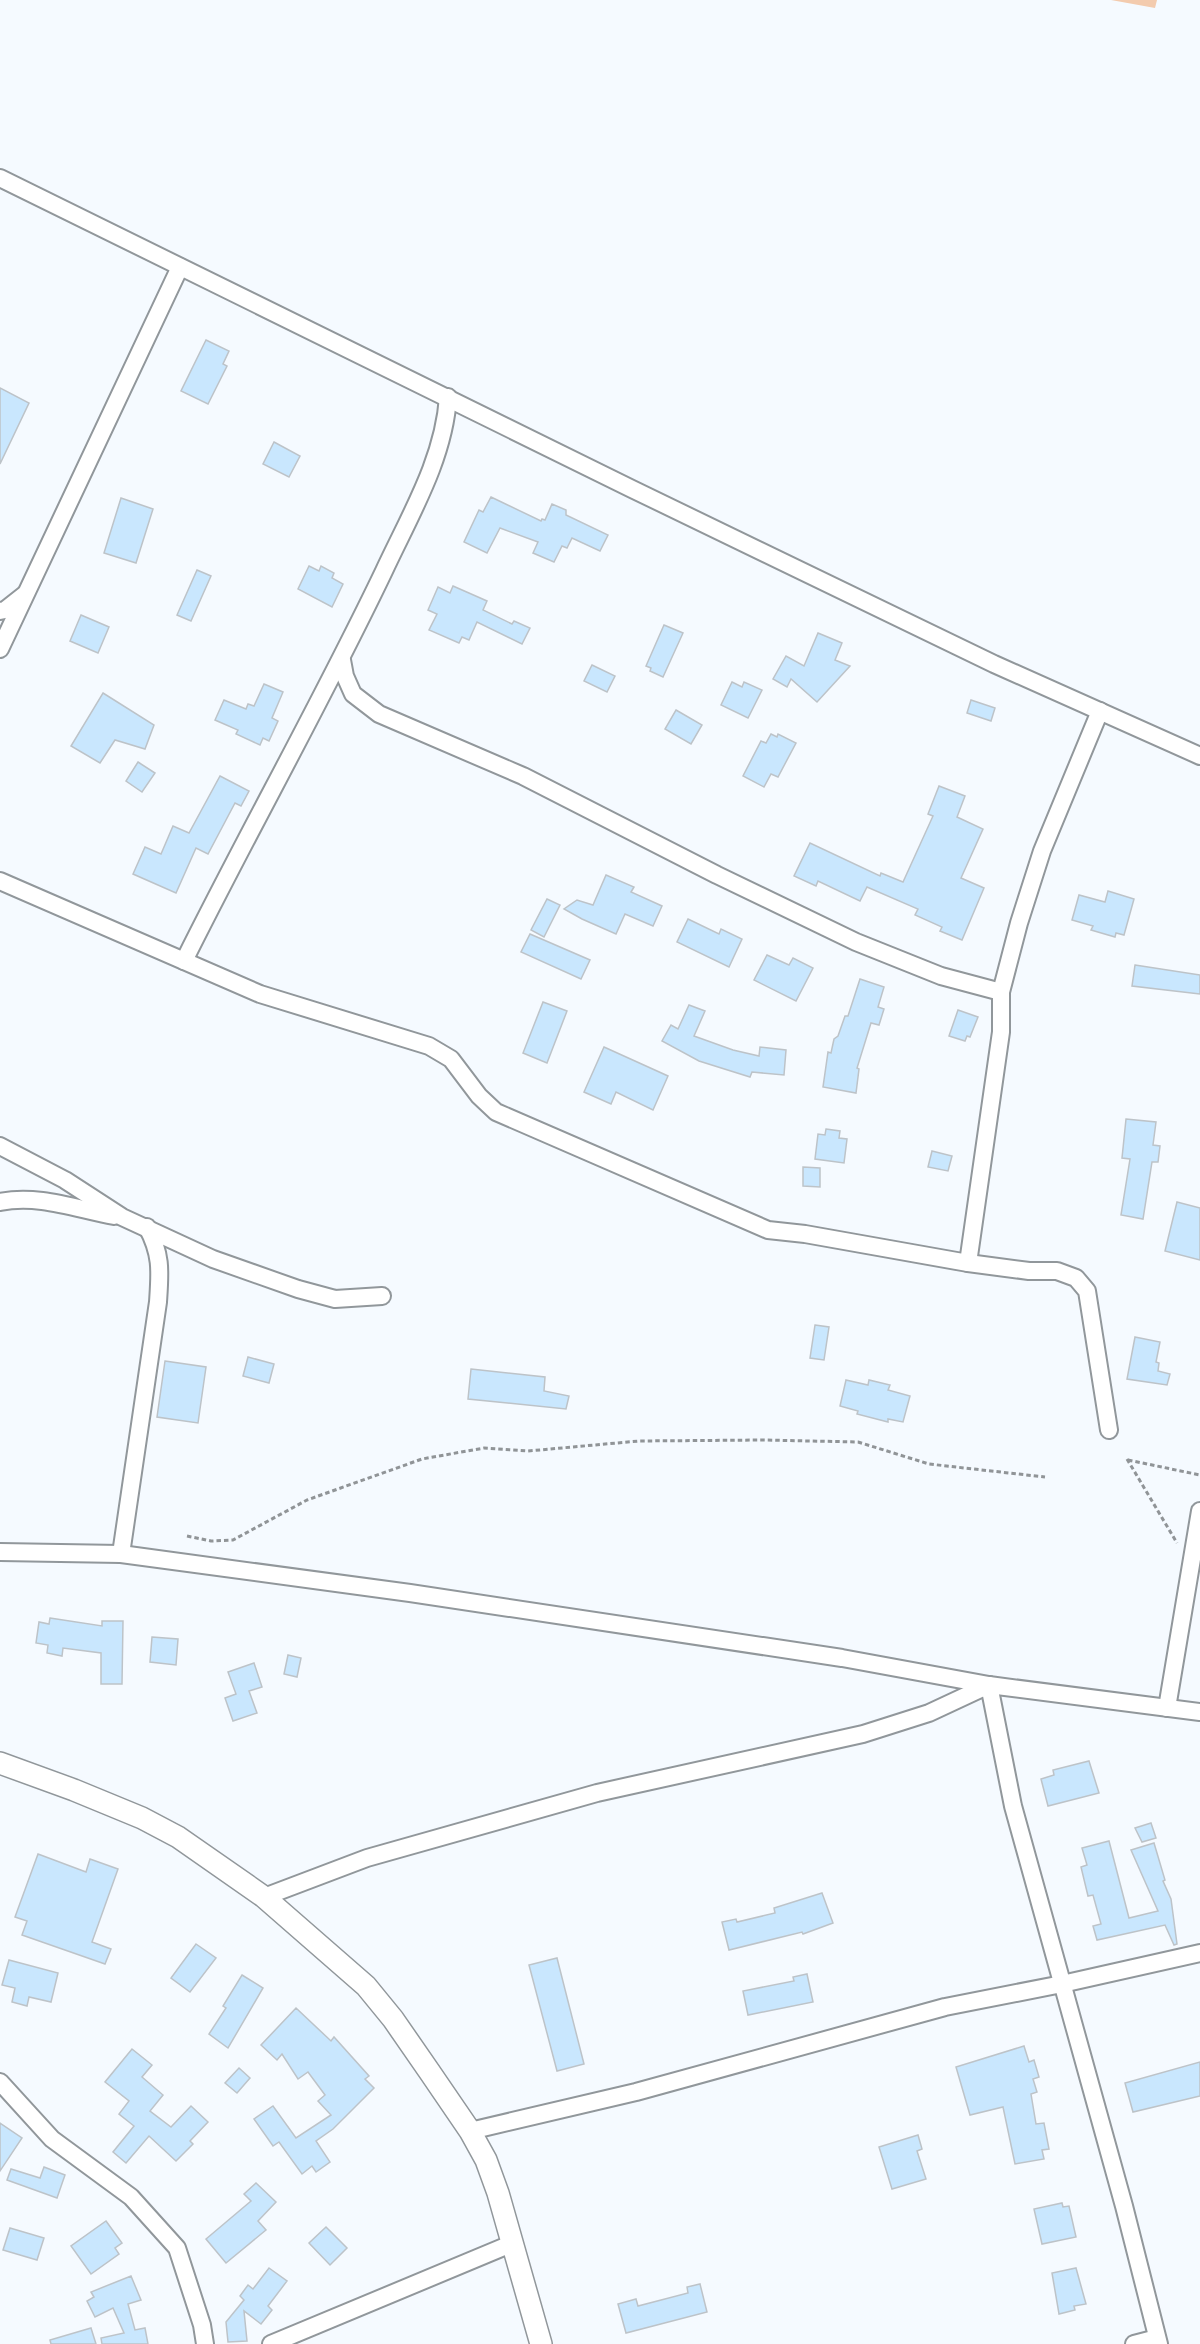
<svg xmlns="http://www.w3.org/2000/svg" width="1200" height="2344" font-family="'IBM Plex Sans',sans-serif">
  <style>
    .green { fill: #f3cbae }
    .building { fill: #c9e7fe; stroke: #bdc3c8; stroke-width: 1.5 }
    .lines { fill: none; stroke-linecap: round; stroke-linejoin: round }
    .minor-casing { stroke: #91979b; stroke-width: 20 }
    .tertiary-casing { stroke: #91979b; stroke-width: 24 }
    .path { stroke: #909497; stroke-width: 3; stroke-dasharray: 4.5 3; stroke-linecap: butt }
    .minor { stroke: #fff; stroke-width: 16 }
    .tertiary { stroke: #fff; stroke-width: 21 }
  </style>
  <rect width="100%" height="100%" fill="#f5faff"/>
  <!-- green -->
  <polygon class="green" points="1111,0 1157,0 1155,8"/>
  <!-- building -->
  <g class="building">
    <polygon points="206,340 229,351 223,364 227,366 208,404 181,391"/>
    <polygon points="0,388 29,403 0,464"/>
    <polygon points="274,442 300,456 289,477 263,464"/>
    <polygon points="491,497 541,521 542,519 545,520 552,504 566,510 566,515 608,535 600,551 572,538 567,548 562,546 554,562 533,553 538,542 500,528 487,553 464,542 479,510 483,512"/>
    <polygon points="121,498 153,509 136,563 104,553"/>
    <polygon points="309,566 319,571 321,566 334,573 332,578 343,584 332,607 298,589"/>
    <polygon points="197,570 211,576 191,621 177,615"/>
    <polygon points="453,586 487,601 483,610 512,624 514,621 530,628 522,644 477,622 469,640 462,637 459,643 429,630 437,614 428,610 438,587 450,593"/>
    <polygon points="81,615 109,627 98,653 70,641"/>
    <polygon points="664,625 683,633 663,677 650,671 651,668 646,666"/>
    <polygon points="818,633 842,643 835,660 850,666 817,702 791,679 787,687 773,679 786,656 804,666"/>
    <polygon points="592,665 615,676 607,692 584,681"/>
    <polygon points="732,682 742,687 744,682 762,690 748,718 721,705"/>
    <polygon points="264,684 283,692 272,718 278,721 269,741 263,738 260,745 236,734 238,730 215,720 224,700 246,709 248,704 254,706"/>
    <polygon points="103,693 154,725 145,749 115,740 100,763 71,746"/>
    <polygon points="971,700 995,708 991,721 967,713"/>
    <polygon points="676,710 702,725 691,744 665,729"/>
    <polygon points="771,734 777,737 778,734 796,743 778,777 771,774 764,787 743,776 761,741 766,743"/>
    <polygon points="138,762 155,773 142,792 126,781"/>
    <polygon points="220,776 249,791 241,806 235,803 208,854 196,848 176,893 133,874 145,847 161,854 173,826 189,833"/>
    <polygon points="939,786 965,796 957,817 983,829 961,878 984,888 962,940 940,931 942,927 915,915 918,909 867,887 860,901 818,881 816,886 794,876 810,843 880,876 881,873 903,882 933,816 928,814"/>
    <polygon points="606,875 634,887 631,892 662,906 653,926 625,914 616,934 582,919 564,909 577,900 593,905"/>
    <polygon points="1108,891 1134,899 1124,935 1116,933 1115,937 1091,930 1093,926 1072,920 1079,895 1105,902"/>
    <polygon points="547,899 560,905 544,937 531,930"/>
    <polygon points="688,919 719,934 721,929 742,939 729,967 677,942"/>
    <polygon points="530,934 590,960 581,979 521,952"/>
    <polygon points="767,955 789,965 793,958 813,968 796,1001 754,980"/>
    <polygon points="1135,965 1200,975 1200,994 1132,986"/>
    <polygon points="860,979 884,987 878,1007 884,1009 879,1025 871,1023 857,1068 859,1069 856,1093 823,1087 828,1052 831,1053 834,1039 838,1036 845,1016 848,1016"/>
    <polygon points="543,1002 567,1011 547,1063 523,1053"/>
    <polygon points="689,1005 705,1011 694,1036 733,1050 759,1056 760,1047 786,1050 784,1075 752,1072 750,1077 699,1061 662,1041 671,1025 678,1029"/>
    <polygon points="958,1010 978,1017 970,1037 967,1036 965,1041 949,1036"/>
    <polygon points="604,1047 668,1076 653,1110 616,1092 611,1104 584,1092"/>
    <polygon points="1126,1119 1156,1122 1153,1145 1160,1146 1158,1162 1152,1162 1143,1219 1121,1215 1130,1159 1122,1158"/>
    <polygon points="826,1129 840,1131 839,1138 847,1139 844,1163 815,1159 818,1134 825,1135"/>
    <polygon points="932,1151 952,1156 948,1171 928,1167"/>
    <polygon points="803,1167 820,1168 820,1187 803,1186"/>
    <polygon points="1177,1202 1200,1208 1200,1260 1165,1251"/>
    <polygon points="815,1325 829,1327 824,1360 810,1358"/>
    <polygon points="1135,1337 1160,1342 1156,1362 1159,1363 1158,1371 1170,1374 1167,1385 1127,1379"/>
    <polygon points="248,1357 274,1364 269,1383 243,1376"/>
    <polygon points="165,1361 206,1367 198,1423 157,1417"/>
    <polygon points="471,1369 545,1377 544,1391 569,1396 566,1409 468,1399"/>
    <polygon points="846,1380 868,1385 869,1380 890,1385 888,1390 910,1396 903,1422 888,1419 888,1422 857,1414 858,1411 840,1406"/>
    <polygon points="50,1618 102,1626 102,1621 123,1621 122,1684 101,1684 101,1653 63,1648 62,1656 47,1653 48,1645 36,1643 39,1622 49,1624"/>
    <polygon points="152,1637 178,1639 176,1665 150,1662"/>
    <polygon points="288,1655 301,1658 297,1677 284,1674"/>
    <polygon points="254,1663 262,1687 249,1691 257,1713 233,1721 225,1698 236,1694 228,1672"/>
    <polygon points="1089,1761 1099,1793 1048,1806 1041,1779 1054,1775 1053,1770"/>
    <polygon points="1151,1823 1156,1838 1142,1842 1135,1828"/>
    <polygon points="1109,1841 1129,1918 1158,1911 1131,1850 1154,1843 1165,1880 1163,1881 1171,1899 1177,1944 1174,1945 1165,1925 1097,1940 1093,1926 1101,1924 1093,1895 1088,1896 1081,1867 1087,1865 1082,1848"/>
    <polygon points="38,1854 86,1872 90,1859 118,1869 92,1942 111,1949 105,1964 22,1935 27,1921 15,1917"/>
    <polygon points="822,1893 833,1923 803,1934 802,1932 729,1950 722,1922 736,1919 737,1922 775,1913 774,1908"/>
    <polygon points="196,1944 216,1958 190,1992 171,1978"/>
    <polygon points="557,1958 584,2064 557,2071 529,1965"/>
    <polygon points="9,1960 58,1973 51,2002 29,1997 27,2006 12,2002 15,1988 2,1985"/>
    <polygon points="807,1974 813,2002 748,2015 743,1991 794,1981 793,1977"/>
    <polygon points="242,1975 263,1988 228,2048 209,2034 226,2008 223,2006"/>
    <polygon points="296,2008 331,2041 334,2037 369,2076 365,2079 374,2088 333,2129 316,2141 330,2162 316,2172 312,2166 302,2174 279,2142 273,2146 254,2119 273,2106 296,2138 331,2115 318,2101 325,2095 308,2072 298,2079 282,2054 277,2060 261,2045"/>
    <polygon points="1024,2046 1029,2062 1034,2060 1039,2077 1033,2079 1037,2092 1031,2094 1036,2124 1044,2123 1049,2149 1042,2150 1044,2159 1015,2164 1003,2107 970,2115 956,2067"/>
    <polygon points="132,2049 152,2065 142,2077 163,2095 150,2111 171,2127 191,2106 208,2122 190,2141 193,2144 176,2161 149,2136 126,2163 113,2152 134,2126 119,2114 129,2101 105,2082"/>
    <polygon points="1200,2062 1200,2096 1133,2112 1125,2083"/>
    <polygon points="239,2068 250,2078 237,2093 225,2083"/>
    <polygon points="0,2123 22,2138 0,2171"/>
    <polygon points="918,2135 922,2149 917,2151 926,2179 892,2189 879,2147"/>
    <polygon points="44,2167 65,2175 57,2198 7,2180 11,2169 40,2178"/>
    <polygon points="256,2183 276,2202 258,2221 266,2230 226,2263 206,2239 251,2201 244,2194"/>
    <polygon points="1062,2203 1063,2207 1069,2206 1076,2237 1042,2244 1034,2209"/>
    <polygon points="106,2221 122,2243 115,2248 119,2254 91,2274 71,2246"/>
    <polygon points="326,2227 347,2248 330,2265 309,2243"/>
    <polygon points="10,2228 44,2238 37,2260 3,2250"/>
    <polygon points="269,2268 287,2281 268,2306 272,2310 261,2324 244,2311 247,2341 228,2342 226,2322 244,2300 240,2296 248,2285 253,2289"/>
    <polygon points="1076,2268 1086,2304 1074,2306 1075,2310 1059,2314 1052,2273"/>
    <polygon points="131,2276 141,2300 128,2304 135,2330 145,2328 148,2344 102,2344 101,2338 124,2333 113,2308 95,2317 87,2301 94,2297 91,2292"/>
    <polygon points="700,2284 707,2312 626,2333 618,2304 636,2299 638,2306 688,2293 687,2287"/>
    <polygon points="91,2328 96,2344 51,2344 50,2340"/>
  </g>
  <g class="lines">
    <defs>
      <g id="minor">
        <polyline points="0,178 632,489 994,664 1200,756"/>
        <polyline points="0,611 5,610 24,595"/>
        <polyline points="0,649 180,267"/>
        <polyline points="342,660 345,676 353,694 379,714 523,776 717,875 856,942 941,976 1001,992"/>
        <polyline points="0,881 260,994 429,1046 451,1059 479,1096 496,1112 768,1230 805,1234 968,1263 1029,1271 1057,1271 1076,1278 1087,1291 1109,1430"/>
        <path d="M184 961C249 830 321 703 384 571 410 515 444 459 448 397"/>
        <polyline points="0,1146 65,1180 122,1217 213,1259 298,1289 335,1299 382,1296"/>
        <path d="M0 1202C38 1194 76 1209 114 1216"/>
        <polyline points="968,1263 1001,1032 1001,992 1019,923 1042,851 1100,711"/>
        <polyline points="0,1552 121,1554 410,1593 842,1658 989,1685 1200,1712"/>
        <path d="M121 1554 158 1302C160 1272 162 1255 147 1227"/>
        <polyline points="1167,1708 1200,1511"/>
        <polyline points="264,1897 367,1858 597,1793 863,1734 929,1713 989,1685 1013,1806 1124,2206 1159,2344"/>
        <polyline points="0,2082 52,2139 131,2197 177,2248 202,2325 205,2344"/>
        <polyline points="470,2131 636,2092 945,2007 1062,1984 1200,1953"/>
        <polyline points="271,2344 511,2244"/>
        <polyline points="1134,2344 1157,2338"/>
      </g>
      <polyline id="tertiary" points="0,1763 74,1790 142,1818 178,1837 264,1897 366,1986 393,2019 429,2071 470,2131 486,2160 498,2193 541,2344"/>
    </defs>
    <!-- minor casing -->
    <use href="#minor" class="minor-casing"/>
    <!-- tertiary casing -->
    <use href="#tertiary" class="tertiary-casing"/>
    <!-- path -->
    <g class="path">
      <polyline points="1127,1459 1177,1543"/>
      <polyline points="1128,1460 1200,1475"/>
      <polyline points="187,1536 211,1541 233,1540 307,1500 422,1459 484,1448 528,1451 639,1441 763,1440 858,1442 929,1464 1045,1477"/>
    </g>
    <!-- minor -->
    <use href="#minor" class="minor"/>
    <!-- tertiary -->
    <use href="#tertiary" class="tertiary"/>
  </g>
</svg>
